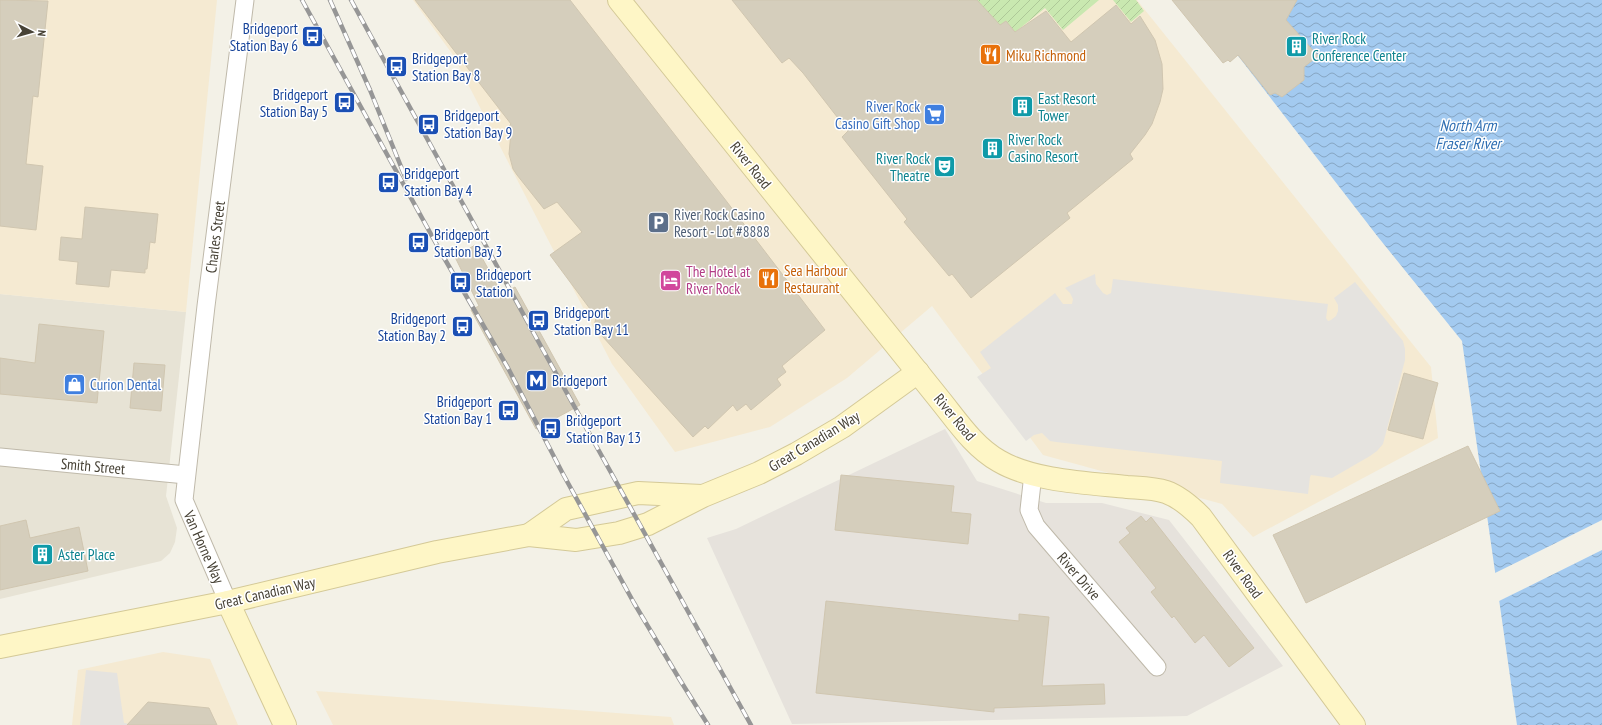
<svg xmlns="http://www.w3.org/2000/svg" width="1602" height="725" font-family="'PT Sans Narrow',sans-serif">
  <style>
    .residential { fill: #e7e3d5 }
    .commercial { fill: #f5ead2 }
    .industrial { fill: #e6e2dc }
    .garden { fill: url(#garden-furrows) }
    .parking { fill: #e5e3df }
    .water { fill: url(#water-waves) }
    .pier { fill: #f3f1e7 }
    .building { fill: #d5cebc; stroke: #d0c6b0 }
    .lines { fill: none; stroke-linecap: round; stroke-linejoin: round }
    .street-casing { stroke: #bfb9aa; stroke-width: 19 }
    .secondary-casing { stroke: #d4c997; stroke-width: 24 }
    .street { stroke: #fff; stroke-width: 17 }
    .secondary { stroke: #fef6c6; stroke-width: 22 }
    .rail-casing { stroke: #969696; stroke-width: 4.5 }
    .rail { stroke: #fff; stroke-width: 3; stroke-dasharray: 9; stroke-linecap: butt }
    .labels { text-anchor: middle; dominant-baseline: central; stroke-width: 3; stroke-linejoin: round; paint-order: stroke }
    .transit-label { font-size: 15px; fill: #164399; stroke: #fff; text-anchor: start }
    .culture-label { font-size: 15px; fill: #0d838f; stroke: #fff; text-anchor: start }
    .food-label { font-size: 15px; fill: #c56008; stroke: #fff; text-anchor: start }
    .shop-label { font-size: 15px; fill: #366cbe; stroke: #fff; text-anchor: end }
    .street-label { font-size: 15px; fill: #474236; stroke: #fff }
    .service-label { font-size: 15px; fill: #4e5e75; stroke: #fff; text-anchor: start }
    .hotel-label { font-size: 15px; fill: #b23c85; stroke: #fff; text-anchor: start }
    .water-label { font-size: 16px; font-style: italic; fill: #2f6fb3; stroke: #fff }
  </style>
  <defs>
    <pattern id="garden-furrows" width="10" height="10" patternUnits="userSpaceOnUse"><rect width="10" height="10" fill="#c9e8b0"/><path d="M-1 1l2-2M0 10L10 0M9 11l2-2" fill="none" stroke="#aec898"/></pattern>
    <pattern id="water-waves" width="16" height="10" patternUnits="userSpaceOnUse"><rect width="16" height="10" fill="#a3caf0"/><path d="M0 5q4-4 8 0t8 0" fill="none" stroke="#87a6c3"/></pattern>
  </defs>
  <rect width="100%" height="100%" fill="#f3f1e7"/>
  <!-- residential -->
  <polygon class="residential" points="0,294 186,312 166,496 177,528 175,542 170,553 161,561 0,599"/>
  <!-- commercial -->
  <g class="commercial">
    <polygon points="0,0 217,0 186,312 0,294"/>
    <polygon points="413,0 1137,0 1431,367 1438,438 1253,537 1222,504 1043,455 932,306 847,378 770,427 675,452 612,364 453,55"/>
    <polygon points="163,652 210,659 238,725 72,725 78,670"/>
    <polygon points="316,691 671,717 674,725 333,725"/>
  </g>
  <!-- industrial -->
  <polygon class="industrial" points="945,429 977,481 1046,503 1102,503 1169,520 1283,666 1187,716 792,724 707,538 736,529"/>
  <!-- garden -->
  <g class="garden">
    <polygon points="976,0 1099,0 1063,30 1045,8 1013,34 1000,29"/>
    <polygon points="1113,0 1136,0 1144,11 1131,22"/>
  </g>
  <!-- parking -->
  <g class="parking">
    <polygon points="1095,274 1096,284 1103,293 1107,295 1111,293 1113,279 1328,304 1326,318 1328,321 1331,320 1336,316 1338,311 1338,305 1334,298 1355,282 1403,341 1405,349 1405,360 1383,444 1377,451 1370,456 1332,478 1311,475 1310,477 1308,494 1220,483 1222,461 1056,442 1050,441 1042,433 1034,435 1026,441 977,377 991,368 980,352 1055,293 1063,304 1072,304 1073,299 1070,293 1065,288"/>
    <polygon points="86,670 117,673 124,723 135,725 80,725"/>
  </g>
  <!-- water -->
  <polygon class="water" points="1195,0 1602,0 1602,725 1517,725 1462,341 1378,237"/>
  <!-- pier -->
  <polygon class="pier" points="1602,520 1602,550 1497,602 1493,574"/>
  <!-- building -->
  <g class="building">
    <polygon points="0,0 48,1 38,97 33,96 26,164 43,166 36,230 0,226"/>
    <polygon points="415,0 570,0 724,198 825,330 782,366 786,372 777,379 781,385 751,410 746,404 737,411 733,405 708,429 705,426 693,437 594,327 596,317 550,255 582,232 557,202 544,209 517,175 513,169 509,154 511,132 508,127 511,124"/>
    <polygon points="732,0 977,0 1000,25 1006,21 1015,32 1046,11 1071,42 1116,5 1131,24 1140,16 1155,40 1162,64 1163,89 1160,102 1152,124 1145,135 1130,154 1133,159 1067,213 1070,218 971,298 952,274 949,276 904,222 907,219 842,137 848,131 803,73 789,58 782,63"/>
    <polygon points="1172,0 1297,0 1286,20 1318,56 1304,67 1304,80 1282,97 1275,93 1270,95 1238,55 1230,62 1228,60 1223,63"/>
    <polygon points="85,207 158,214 155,243 150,242 147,269 145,269 145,273 111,270 109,287 76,284 78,262 59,260 61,237 82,239"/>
    <polygon points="475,245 502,294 515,287 580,405 536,429 471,310 479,306 455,257"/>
    <polygon points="39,324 104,331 97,403 0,394 0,358 35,363"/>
    <polygon points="134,363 165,365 161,411 130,408"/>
    <polygon points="1404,373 1438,383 1423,439 1388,430"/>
    <polygon points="1468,446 1500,511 1306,603 1273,535"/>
    <polygon points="841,475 954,486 951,512 971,514 968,544 835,530"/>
    <polygon points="1141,516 1146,522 1151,517 1254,648 1229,667 1204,635 1195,643 1174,616 1172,618 1151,592 1156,588 1119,542 1130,533 1126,528"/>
    <polygon points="26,520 30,538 79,527 88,571 0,590 0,526"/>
    <polygon points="826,601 1019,621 1019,614 1049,617 1042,686 1104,684 1105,704 994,708 994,712 816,693"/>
    <polygon points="148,702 209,708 217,725 127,725"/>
  </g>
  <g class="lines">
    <defs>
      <g id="street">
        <polyline points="0,457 186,475"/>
        <polyline points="1033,474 1029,510 1036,526 1157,667"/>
        <polyline points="228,602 184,500 206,306 245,0"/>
      </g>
      <g id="secondary">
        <path d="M619 0 940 400C957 421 974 447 999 461 1033 481 1088 483 1127 487 1140 488 1154 488 1166 492 1180 497 1191 507 1201 517L1354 725"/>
        <polyline points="529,535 566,509 638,493 702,496"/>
        <polyline points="228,602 285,725"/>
        <polyline points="0,647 228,602 437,552 529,535 576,540 619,533 648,524 703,496 759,473 796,454 842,427 918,372"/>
      </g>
    </defs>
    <!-- street casing -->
    <use href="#street" class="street-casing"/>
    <!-- secondary casing -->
    <use href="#secondary" class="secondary-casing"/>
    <!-- street -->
    <use href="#street" class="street"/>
    <!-- secondary -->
    <use href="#secondary" class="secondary"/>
    <defs>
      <g id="rail">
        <polyline points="302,0 443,256 508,368 563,474 634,603 680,680 708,725"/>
        <polyline points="330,0 370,90 406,179"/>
        <polyline points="351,0 543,350 751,725"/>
      </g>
    </defs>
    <!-- rail casing -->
    <use href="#rail" class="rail-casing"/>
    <!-- rail -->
    <use href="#rail" class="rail"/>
  </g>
  <!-- icons -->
  <defs>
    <symbol id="bus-square" viewBox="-11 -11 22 22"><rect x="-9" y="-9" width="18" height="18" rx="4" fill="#1a4fb4" stroke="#fff"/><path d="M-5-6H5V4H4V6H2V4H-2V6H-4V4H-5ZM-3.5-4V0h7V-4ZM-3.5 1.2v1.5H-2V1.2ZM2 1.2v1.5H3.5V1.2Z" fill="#fff"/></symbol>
    <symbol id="building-square" viewBox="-11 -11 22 22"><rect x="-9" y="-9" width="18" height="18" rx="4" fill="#0f9aa8" stroke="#fff"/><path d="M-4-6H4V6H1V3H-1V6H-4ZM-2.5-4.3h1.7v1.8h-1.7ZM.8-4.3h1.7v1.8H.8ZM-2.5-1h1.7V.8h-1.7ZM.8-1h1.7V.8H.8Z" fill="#fff"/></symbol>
    <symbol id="restaurant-square" viewBox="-11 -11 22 22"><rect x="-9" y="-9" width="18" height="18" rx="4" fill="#e8710a" stroke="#fff"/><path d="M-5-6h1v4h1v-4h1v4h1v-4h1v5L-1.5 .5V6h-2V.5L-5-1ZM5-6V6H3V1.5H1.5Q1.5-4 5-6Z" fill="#fff"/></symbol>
    <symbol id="supermarket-square" viewBox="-11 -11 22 22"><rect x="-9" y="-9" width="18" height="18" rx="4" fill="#3f7fe0" stroke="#fff"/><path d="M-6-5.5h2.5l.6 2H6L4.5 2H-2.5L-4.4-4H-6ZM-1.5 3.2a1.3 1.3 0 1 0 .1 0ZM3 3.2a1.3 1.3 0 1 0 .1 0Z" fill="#fff"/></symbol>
    <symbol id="theatre-square" viewBox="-11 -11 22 22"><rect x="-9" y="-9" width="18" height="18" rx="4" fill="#0f9aa8" stroke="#fff"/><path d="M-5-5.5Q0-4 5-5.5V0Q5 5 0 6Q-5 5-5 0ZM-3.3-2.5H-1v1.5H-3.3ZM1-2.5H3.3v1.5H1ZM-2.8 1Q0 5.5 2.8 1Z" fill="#fff"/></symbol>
    <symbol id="parking-square" viewBox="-11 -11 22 22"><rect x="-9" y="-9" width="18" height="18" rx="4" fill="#5c6f8a" stroke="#fff"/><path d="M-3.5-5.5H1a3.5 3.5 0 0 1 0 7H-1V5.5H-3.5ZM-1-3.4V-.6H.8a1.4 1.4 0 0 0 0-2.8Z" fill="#fff"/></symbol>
    <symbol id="hotel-square" viewBox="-11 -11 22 22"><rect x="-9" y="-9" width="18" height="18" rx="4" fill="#d1479c" stroke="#fff"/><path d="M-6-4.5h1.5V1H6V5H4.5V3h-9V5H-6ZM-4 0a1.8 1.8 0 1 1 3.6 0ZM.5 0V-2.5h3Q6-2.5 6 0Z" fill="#fff"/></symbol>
    <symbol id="metro-square" viewBox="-11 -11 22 22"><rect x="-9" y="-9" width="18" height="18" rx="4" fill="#1a4fb4" stroke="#fff"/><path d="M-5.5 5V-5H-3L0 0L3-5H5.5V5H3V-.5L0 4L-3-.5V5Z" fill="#fff"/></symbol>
    <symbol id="shop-square" viewBox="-11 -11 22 22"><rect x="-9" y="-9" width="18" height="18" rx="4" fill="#3f7fe0" stroke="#fff"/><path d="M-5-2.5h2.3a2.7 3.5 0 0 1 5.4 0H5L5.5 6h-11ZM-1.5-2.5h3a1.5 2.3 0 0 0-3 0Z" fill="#fff"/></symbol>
  </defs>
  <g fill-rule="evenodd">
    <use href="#bus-square" x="300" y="24" width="25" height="25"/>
    <use href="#building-square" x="1284" y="34" width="25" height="25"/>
    <use href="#restaurant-square" x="978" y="42" width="25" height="25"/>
    <use href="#bus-square" x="384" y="54" width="25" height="25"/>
    <use href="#bus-square" x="332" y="90" width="25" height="25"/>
    <use href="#building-square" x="1010" y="94" width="25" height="25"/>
    <use href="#supermarket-square" x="922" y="102" width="25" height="25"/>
    <use href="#bus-square" x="416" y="112" width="25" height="25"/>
    <use href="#building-square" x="980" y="136" width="25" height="25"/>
    <use href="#theatre-square" x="932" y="154" width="25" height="25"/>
    <use href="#bus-square" x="376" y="170" width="25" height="25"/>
    <use href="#parking-square" x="646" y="210" width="25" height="25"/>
    <use href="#bus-square" x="406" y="230" width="25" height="25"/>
    <use href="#restaurant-square" x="756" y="266" width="25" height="25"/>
    <use href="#hotel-square" x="658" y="268" width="25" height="25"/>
    <use href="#bus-square" x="448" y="270" width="25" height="25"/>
    <use href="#bus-square" x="526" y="308" width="25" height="25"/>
    <use href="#bus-square" x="450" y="314" width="25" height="25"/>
    <use href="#metro-square" x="524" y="368" width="25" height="25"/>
    <use href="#shop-square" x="62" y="372" width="25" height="25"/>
    <use href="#bus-square" x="496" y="398" width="25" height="25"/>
    <use href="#bus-square" x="538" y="416" width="25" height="25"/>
    <use href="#building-square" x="30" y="542" width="25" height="25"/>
  </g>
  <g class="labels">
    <!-- transit labels -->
    <g class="transit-label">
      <text x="298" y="28" text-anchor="end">Bridgeport<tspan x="298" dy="17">Station Bay 6</tspan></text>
      <text x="412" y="58">Bridgeport<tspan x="412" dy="17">Station Bay 8</tspan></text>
      <text x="328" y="94" text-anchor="end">Bridgeport<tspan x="328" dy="17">Station Bay 5</tspan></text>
      <text x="444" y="115">Bridgeport<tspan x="444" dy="17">Station Bay 9</tspan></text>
      <text x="404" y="173">Bridgeport<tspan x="404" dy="17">Station Bay 4</tspan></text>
      <text x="434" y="234">Bridgeport<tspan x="434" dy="17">Station Bay 3</tspan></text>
      <text x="476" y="274">Bridgeport<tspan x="476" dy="17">Station</tspan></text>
      <text x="554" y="312">Bridgeport<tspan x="554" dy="17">Station Bay 11</tspan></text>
      <text x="446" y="318" text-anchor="end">Bridgeport<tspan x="446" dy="17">Station Bay 2</tspan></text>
      <text x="552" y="380">Bridgeport</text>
      <text x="492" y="401" text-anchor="end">Bridgeport<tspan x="492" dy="17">Station Bay 1</tspan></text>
      <text x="566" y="420">Bridgeport<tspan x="566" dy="17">Station Bay 13</tspan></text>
    </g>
    <!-- culture labels -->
    <g class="culture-label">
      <text x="1312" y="38">River Rock<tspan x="1312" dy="17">Conference Center</tspan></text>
      <text x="1038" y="98">East Resort<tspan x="1038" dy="17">Tower</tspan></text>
      <text x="1008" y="139">River Rock<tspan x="1008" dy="17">Casino Resort</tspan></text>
      <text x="930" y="158" text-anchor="end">River Rock<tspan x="930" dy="17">Theatre</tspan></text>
      <text x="58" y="554">Aster Place</text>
    </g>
    <!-- food labels -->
    <g class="food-label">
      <text x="1006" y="55">Miku Richmond</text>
      <text x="784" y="270">Sea Harbour<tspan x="784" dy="17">Restaurant</tspan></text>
    </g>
    <!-- shop labels -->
    <g class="shop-label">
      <text x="920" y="106">River Rock<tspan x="920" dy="17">Casino Gift Shop</tspan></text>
      <text x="90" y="384" text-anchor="start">Curion Dental</text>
    </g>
    <!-- street labels -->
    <g class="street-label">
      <text transform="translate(751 165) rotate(51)">River Road</text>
      <text transform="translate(215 237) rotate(-83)">Charles Street</text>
      <text transform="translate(955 417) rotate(50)">River Road</text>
      <text transform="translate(814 441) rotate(-31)">Great Canadian Way</text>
      <text transform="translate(93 466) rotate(5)">Smith Street</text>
      <text transform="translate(204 547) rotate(66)">Van Horne Way</text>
      <text transform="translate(1243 574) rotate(54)">River Road</text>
      <text transform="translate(1079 576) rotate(49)">River Drive</text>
      <text transform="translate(265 593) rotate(-13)">Great Canadian Way</text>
    </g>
    <!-- service labels -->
    <g class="service-label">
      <text x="674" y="214">River Rock Casino<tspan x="674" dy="17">Resort - Lot #8888</tspan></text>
    </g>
    <!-- hotel labels -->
    <g class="hotel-label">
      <text x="686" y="271">The Hotel at<tspan x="686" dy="17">River Rock</tspan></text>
    </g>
    <!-- water labels -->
    <g class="water-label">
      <text x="1468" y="125">North Arm<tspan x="1468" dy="18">Fraser River</tspan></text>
    </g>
  </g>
  <!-- north arrow -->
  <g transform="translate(32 32) rotate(96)" stroke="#ffffff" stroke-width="3" paint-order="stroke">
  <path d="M0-3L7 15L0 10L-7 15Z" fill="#474236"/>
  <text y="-6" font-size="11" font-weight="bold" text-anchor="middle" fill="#474236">N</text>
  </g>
</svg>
